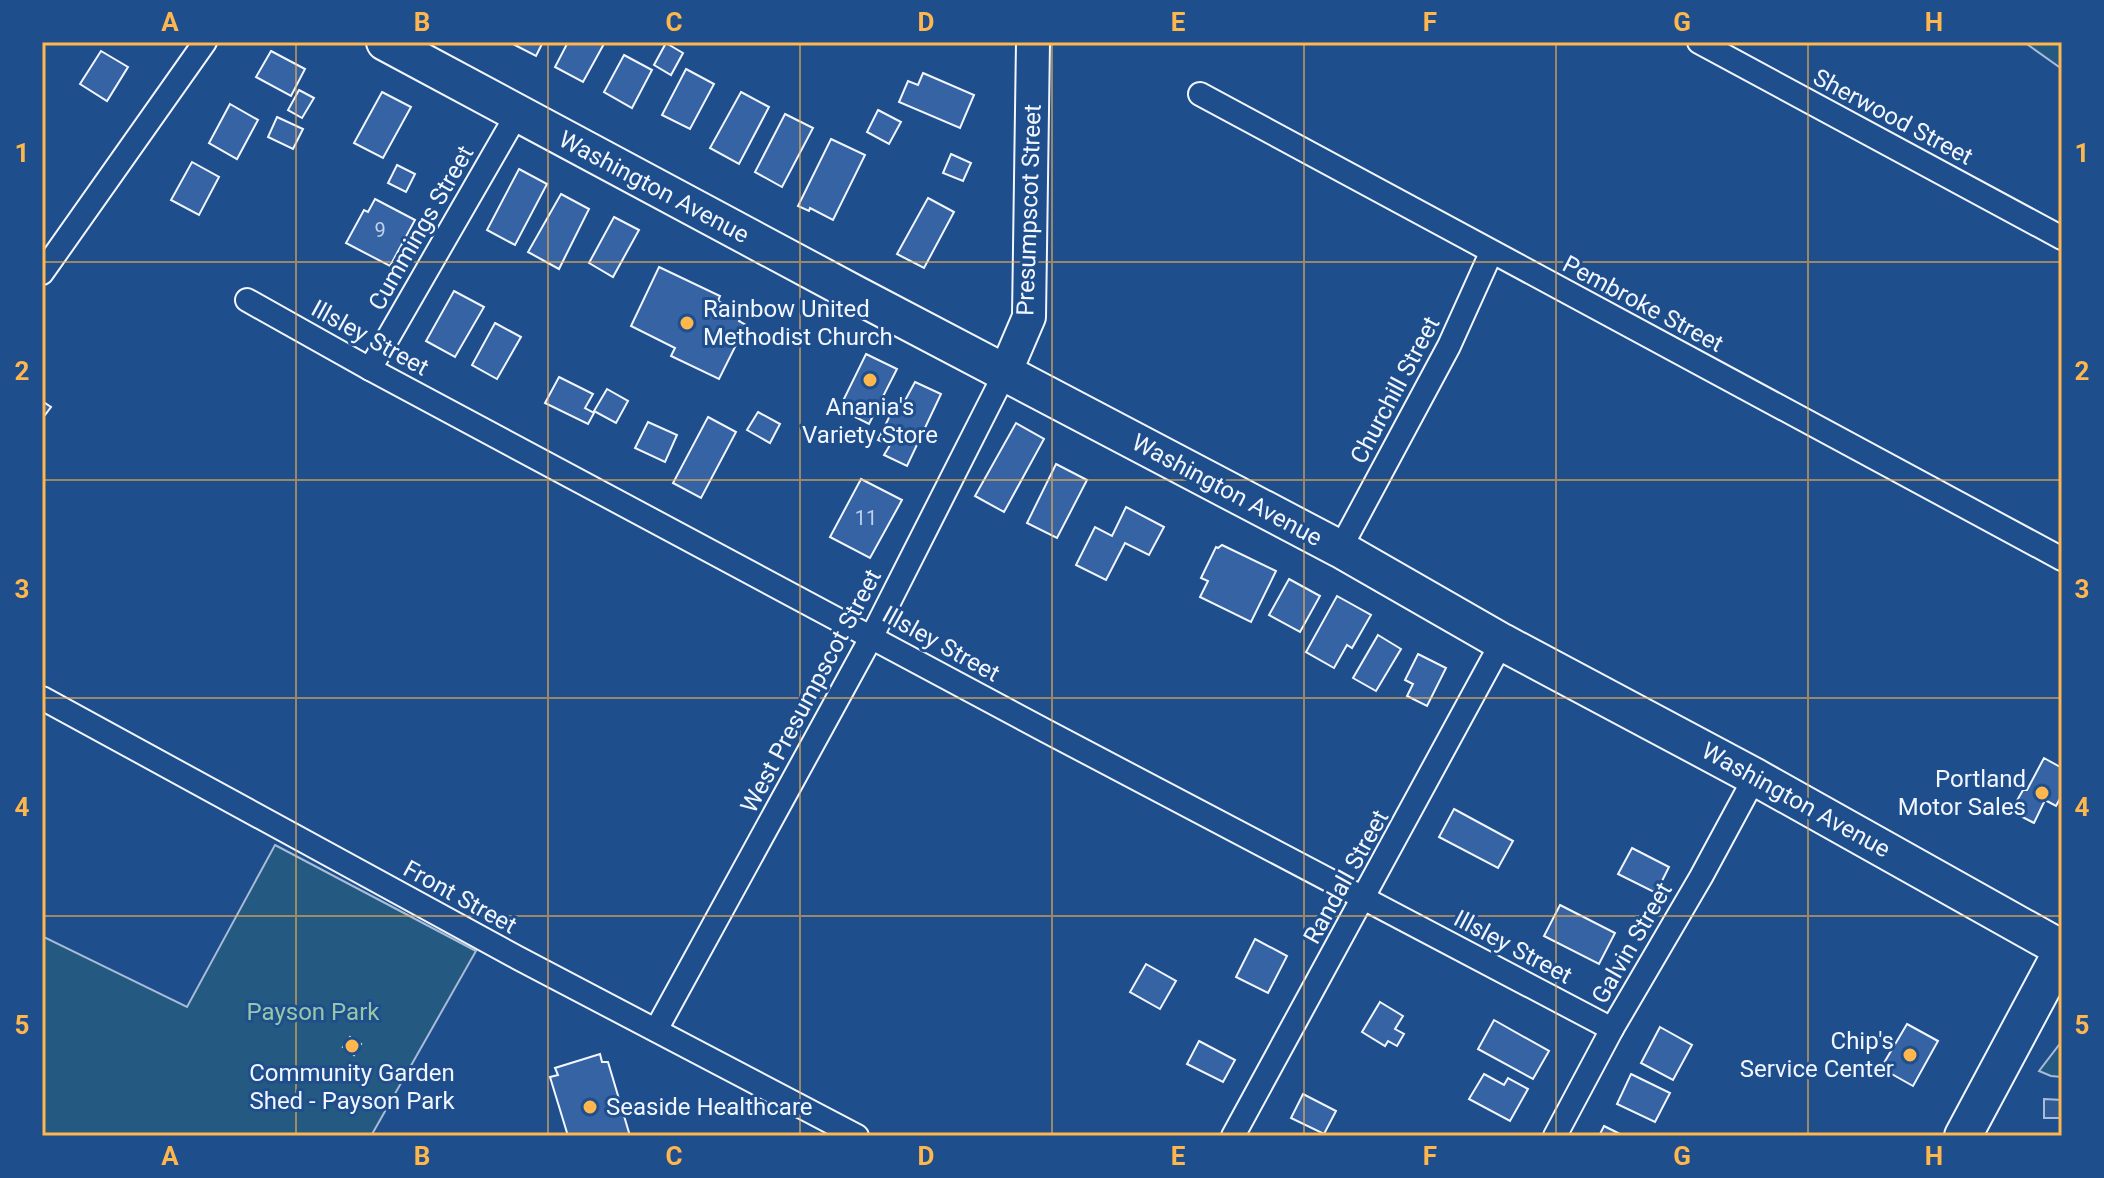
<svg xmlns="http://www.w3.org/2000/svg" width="2104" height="1178" font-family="Roboto,sans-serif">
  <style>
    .green { fill: #245a82; stroke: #a8bbd7; stroke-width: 2 }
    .parking { fill: #305b95; stroke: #a8bbd7; stroke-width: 2 }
    .building { fill: #3563a3; stroke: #f2f6ff; stroke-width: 2 }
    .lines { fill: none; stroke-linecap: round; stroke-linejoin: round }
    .street-casing { stroke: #f2f6ff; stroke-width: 26 }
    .secondary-casing { stroke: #f2f6ff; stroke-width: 36 }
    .primary-casing { stroke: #f2f6ff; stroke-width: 40 }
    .street { stroke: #1f4e8c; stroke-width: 22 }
    .secondary { stroke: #1f4e8c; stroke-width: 32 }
    .primary { stroke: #1f4e8c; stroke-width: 36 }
    .grid { fill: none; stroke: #ffb74d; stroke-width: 2; stroke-opacity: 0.55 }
    .poi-dot { fill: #ffb74d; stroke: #1f4e8c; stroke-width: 3 }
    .labels { text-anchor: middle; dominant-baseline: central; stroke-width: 6; stroke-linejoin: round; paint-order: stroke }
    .number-label { font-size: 20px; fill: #c3d1e8 }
    .street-label { font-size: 24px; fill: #f2f6ff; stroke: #1f4e8c }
    .poi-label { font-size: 24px; fill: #f2f6ff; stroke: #1f4e8c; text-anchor: start }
    .park-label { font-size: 24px; fill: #97c8a6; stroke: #1f4e8c }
    .neatline { fill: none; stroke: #ffb74d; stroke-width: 3 }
    .grid-label { font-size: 26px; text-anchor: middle; font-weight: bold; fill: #ffb74d }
  </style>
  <rect width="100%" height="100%" fill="#1f4e8c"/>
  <!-- green -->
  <g class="green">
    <polygon points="2024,42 2062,42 2062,69"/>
    <polygon points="275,845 476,951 371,1136 42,1136 42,936 187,1007"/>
    <polygon points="2062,1041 2062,1077 2051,1076 2039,1071"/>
  </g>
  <!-- parking -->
  <polygon class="parking" points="2044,1099 2062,1100 2062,1118 2044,1118"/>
  <!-- building -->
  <g class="building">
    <polygon points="509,42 543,42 536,56"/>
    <polygon points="568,42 605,42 583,82 555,67"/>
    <polygon points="666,43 683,53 671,75 654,65"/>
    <polygon points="101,51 128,67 107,101 80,84"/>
    <polygon points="271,51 305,69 291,96 256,77"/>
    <polygon points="624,55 652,70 632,108 604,92"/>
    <polygon points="686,69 714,84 690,129 662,115"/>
    <polygon points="923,73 974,95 960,128 899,102 908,81 918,85"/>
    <polygon points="299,90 314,98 302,118 288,110"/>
    <polygon points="382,92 411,107 383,158 354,143"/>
    <polygon points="741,92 769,107 739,164 710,148"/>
    <polygon points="230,104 258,120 237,159 209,143"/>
    <polygon points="878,110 901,122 889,144 867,132"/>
    <polygon points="785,114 813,128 782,187 755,172"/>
    <polygon points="277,117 303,129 293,149 268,137"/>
    <polygon points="831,139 865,155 833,220 810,208 809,211 798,206"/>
    <polygon points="951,154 971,163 963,181 943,173"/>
    <polygon points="192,162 219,177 199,215 171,200"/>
    <polygon points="397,165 415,174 406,192 388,183"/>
    <polygon points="519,169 547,184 515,245 487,230"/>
    <polygon points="561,194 589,209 559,269 528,252"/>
    <polygon points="928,198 954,212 924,268 897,254"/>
    <polygon points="375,199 415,220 390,266 346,243 364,210 368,212"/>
    <polygon points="614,217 639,230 613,277 589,263"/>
    <polygon points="659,267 720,296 718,301 743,313 739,321 746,325 719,379 671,356 675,348 631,326"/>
    <polygon points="454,291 484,307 455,357 426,341"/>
    <polygon points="495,323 521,337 497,379 472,365"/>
    <polygon points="866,354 897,369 869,424 839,409"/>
    <polygon points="559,377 593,394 585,408 594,413 588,424 545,403"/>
    <polygon points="915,382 941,394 907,466 884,455 890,445 878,440 896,403 902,406"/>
    <polygon points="607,389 628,401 616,423 594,411"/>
    <polygon points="42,401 51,407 42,419"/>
    <polygon points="758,412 780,424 770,443 747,430"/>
    <polygon points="708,417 736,432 701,498 673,483"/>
    <polygon points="648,422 677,435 665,462 635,448"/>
    <polygon points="1016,423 1044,439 1004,512 975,496"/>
    <polygon points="1056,464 1087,480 1057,538 1027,523"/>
    <polygon points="861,479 902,500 870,558 830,537"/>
    <polygon points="1126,507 1164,527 1149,555 1125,543 1106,580 1076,565 1095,527 1112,536"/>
    <polygon points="1222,545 1276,571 1251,622 1200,597 1208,581 1201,578 1216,547 1218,548"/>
    <polygon points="1289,579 1320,596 1300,632 1269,615"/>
    <polygon points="1337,596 1371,615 1352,648 1347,645 1334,668 1306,652"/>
    <polygon points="1378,635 1401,649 1376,691 1353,678"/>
    <polygon points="1418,654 1446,668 1427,706 1407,696 1413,684 1405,680"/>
    <polygon points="2044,758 2062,768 2062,795 2056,806 2045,800 2034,823 2011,811 2023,790 2027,790"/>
    <polygon points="1454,809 1513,841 1498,868 1439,837"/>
    <polygon points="1632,848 1669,867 1656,893 1618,874"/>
    <polygon points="1560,905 1615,933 1599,964 1544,936"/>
    <polygon points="1255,939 1287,956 1268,993 1236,977"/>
    <polygon points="1146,964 1176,981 1160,1009 1130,992"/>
    <polygon points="1380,1002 1403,1016 1395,1029 1404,1034 1397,1046 1388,1041 1385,1046 1362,1032"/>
    <polygon points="1494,1020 1549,1051 1533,1079 1478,1049"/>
    <polygon points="1907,1024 1938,1041 1913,1086 1881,1068"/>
    <polygon points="1660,1027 1692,1045 1673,1080 1641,1063"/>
    <polygon points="350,1037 361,1044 354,1055 343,1047"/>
    <polygon points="1199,1041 1235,1060 1223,1082 1187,1064"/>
    <polygon points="600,1054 602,1062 608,1062 630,1136 568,1136 550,1077 558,1075 555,1068"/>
    <polygon points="1484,1074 1504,1085 1508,1078 1528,1089 1510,1121 1469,1099"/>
    <polygon points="1631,1074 1670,1093 1655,1122 1617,1104"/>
    <polygon points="1303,1094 1336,1111 1324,1134 1291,1118"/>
    <polygon points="1604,1126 1624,1136 1599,1136"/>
  </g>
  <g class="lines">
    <defs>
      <g id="street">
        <polyline points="1699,42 2062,238"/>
        <polyline points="1200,94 2062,559"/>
        <polyline points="42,273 205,42"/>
        <polyline points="247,300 370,369 1046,731 1612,1029"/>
        <polyline points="370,369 517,114"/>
        <polyline points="1340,549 1449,346 1491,253"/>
        <polyline points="42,698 518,958 857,1136"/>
        <polyline points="656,1030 872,636 1005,373"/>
        <polyline points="1233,1136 1502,642"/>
        <polyline points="1555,1136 1612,1029 1701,877 1755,777"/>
      </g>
      <polyline id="secondary" points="1005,373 1029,317 1033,42"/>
      <g id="primary">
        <polyline points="385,42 855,294 1340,549 1502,642 1755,777 2062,949"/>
        <polyline points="1963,1136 2062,951"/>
      </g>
    </defs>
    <!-- street casing -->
    <use href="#street" class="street-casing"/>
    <!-- secondary casing -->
    <use href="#secondary" class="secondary-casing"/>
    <!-- primary casing -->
    <use href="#primary" class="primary-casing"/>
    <!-- street -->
    <use href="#street" class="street"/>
    <!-- secondary -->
    <use href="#secondary" class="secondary"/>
    <!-- primary -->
    <use href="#primary" class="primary"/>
  </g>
  <!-- grid -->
  <path class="grid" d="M296 42V1136M548 42V1136M800 42V1136M1052 42V1136M1304 42V1136M1556 42V1136M1808 42V1136M42 262H2062M42 480H2062M42 698H2062M42 916H2062"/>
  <!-- markers -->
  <g class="poi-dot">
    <circle cx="687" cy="323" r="8"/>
    <circle cx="870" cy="380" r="8"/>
    <circle cx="2042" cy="793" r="8"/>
    <circle cx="352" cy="1046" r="8"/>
    <circle cx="1910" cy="1055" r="8"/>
    <circle cx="590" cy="1107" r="8"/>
  </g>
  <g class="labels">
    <!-- number labels -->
    <g class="number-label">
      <text x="380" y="230">9</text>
      <text x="866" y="518">11</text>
    </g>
    <!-- street labels -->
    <g class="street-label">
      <text transform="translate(1893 117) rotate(28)">Sherwood Street</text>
      <text transform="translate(654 187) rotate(28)">Washington Avenue</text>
      <text transform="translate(1029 210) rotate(-88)">Presumpscot Street</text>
      <text transform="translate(421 228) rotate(-60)">Cummings Street</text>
      <text transform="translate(1643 304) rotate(28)">Pembroke Street</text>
      <text transform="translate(370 338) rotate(29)">Illsley Street</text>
      <text transform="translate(1395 390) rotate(-62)">Churchill Street</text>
      <text transform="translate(1227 490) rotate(28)">Washington Avenue</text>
      <text transform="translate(941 644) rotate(29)">Illsley Street</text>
      <text transform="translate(811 691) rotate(-62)">West Presumpscot Street</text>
      <text transform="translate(1796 800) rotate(29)">Washington Avenue</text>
      <text transform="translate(1346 877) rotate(-61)">Randall Street</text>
      <text transform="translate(460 897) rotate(29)">Front Street</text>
      <text transform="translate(1632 943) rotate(-60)">Galvin Street</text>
      <text transform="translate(1513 947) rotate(28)">Illsley Street</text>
    </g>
    <!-- poi labels -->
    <g class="poi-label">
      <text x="703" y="309">Rainbow United<tspan x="703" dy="28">Methodist Church</tspan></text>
      <text x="870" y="407" text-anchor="middle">Anania's<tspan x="870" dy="28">Variety Store</tspan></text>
      <text x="2026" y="779" text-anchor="end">Portland<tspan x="2026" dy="28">Motor Sales</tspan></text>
      <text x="1894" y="1041" text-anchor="end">Chip's<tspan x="1894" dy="28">Service Center</tspan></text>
      <text x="352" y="1073" text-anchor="middle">Community Garden<tspan x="352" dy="28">Shed - Payson Park</tspan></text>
      <text x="606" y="1107">Seaside Healthcare</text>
    </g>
    <!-- park labels -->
    <g class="park-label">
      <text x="313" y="1012">Payson Park</text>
    </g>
  </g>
  <!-- border -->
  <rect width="2104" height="1178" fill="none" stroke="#1f4e8c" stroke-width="88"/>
  <rect x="44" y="44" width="2016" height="1090" class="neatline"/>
  <g class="grid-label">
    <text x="170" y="31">A</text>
    <text x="422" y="31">B</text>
    <text x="674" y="31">C</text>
    <text x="926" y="31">D</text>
    <text x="1178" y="31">E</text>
    <text x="1430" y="31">F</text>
    <text x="1682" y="31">G</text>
    <text x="1934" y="31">H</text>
    <text x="22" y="162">1</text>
    <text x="2082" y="162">1</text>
    <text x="22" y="380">2</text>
    <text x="2082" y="380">2</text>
    <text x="22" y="598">3</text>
    <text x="2082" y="598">3</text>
    <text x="22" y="816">4</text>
    <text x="2082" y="816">4</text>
    <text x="22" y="1034">5</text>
    <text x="2082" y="1034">5</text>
    <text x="170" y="1165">A</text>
    <text x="422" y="1165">B</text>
    <text x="674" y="1165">C</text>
    <text x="926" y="1165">D</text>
    <text x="1178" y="1165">E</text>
    <text x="1430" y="1165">F</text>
    <text x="1682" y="1165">G</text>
    <text x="1934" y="1165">H</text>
  </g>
</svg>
